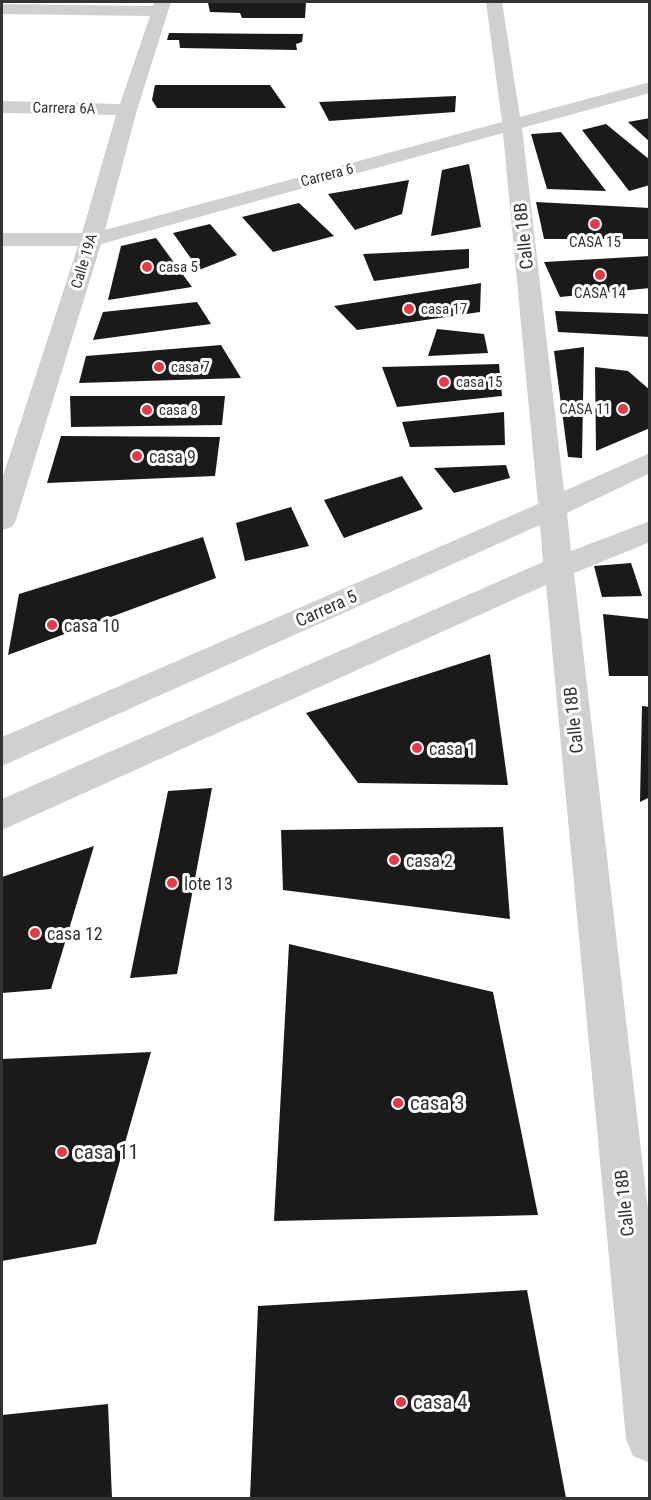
<svg xmlns="http://www.w3.org/2000/svg" width="651" height="1500" font-family="'Roboto Condensed',sans-serif">
  <style>
    .building { fill: #1a1a1a }
    .lines { fill: none; stroke-linecap: round; stroke-linejoin: round }
    .minor { fill: #d0d0d0; fill-rule: evenodd }
    .poi-dot { fill: #e63946; stroke: #fff; stroke-width: 2 }
    .labels { text-anchor: middle; dominant-baseline: central; stroke-width: 6; stroke-linejoin: round; paint-order: stroke }
    .far-street-label { font-size: 15px; fill: #333; stroke: #fff }
    .far-poi-label { font-size: 15px; fill: #333; stroke: #fff; text-anchor: start }
    .street-label { font-size: 18px; fill: #333; stroke: #fff }
    .poi-label { font-size: 18px; fill: #333; stroke: #fff; text-anchor: start }
    .near-poi-label { font-size: 21px; fill: #333; stroke: #fff; text-anchor: start }
  </style>
  <rect width="100%" height="100%" fill="#fff"/>
  <!-- building -->
  <g class="building">
    <polygon points="306,2 305,18 242,18 240,13 210,12 208,3"/>
    <polygon points="169,33 303,34 302,42 296,44 297,50 180,48 179,40 167,40"/>
    <polygon points="155,85 270,85 286,108 157,108 152,100"/>
    <polygon points="456,96 455,112 329,121 319,102"/>
    <polygon points="650,118 650,142 628,122"/>
    <polygon points="606,124 650,160 650,185 629,191 582,130"/>
    <polygon points="561,132 606,191 547,189 531,134"/>
    <polygon points="469,164 481,227 431,236 442,170"/>
    <polygon points="409,180 402,214 355,230 328,194"/>
    <polygon points="536,202 650,208 650,239 544,239"/>
    <polygon points="299,203 334,236 273,252 242,217"/>
    <polygon points="210,224 237,255 199,270 173,233"/>
    <polygon points="156,238 192,287 108,300 121,246"/>
    <polygon points="469,249 469,268 374,281 363,254"/>
    <polygon points="650,256 650,288 560,297 544,262"/>
    <polygon points="481,283 480,312 357,330 334,306"/>
    <polygon points="197,302 211,324 93,340 103,312"/>
    <polygon points="555,311 650,314 650,337 558,332"/>
    <polygon points="437,329 484,334 488,353 428,356"/>
    <polygon points="221,345 241,378 79,383 86,356"/>
    <polygon points="584,347 582,458 568,457 554,351"/>
    <polygon points="499,364 502,396 397,407 382,367"/>
    <polygon points="595,367 628,371 650,390 650,428 596,451"/>
    <polygon points="70,396 225,396 222,425 71,427"/>
    <polygon points="504,412 505,445 410,447 402,422"/>
    <polygon points="61,436 220,437 215,476 47,483"/>
    <polygon points="506,465 510,478 454,493 434,468"/>
    <polygon points="402,476 423,509 344,538 324,500"/>
    <polygon points="291,507 309,546 245,561 236,523"/>
    <polygon points="203,537 216,578 8,655 19,594"/>
    <polygon points="631,563 642,596 602,597 594,566"/>
    <polygon points="603,614 650,619 650,676 609,676"/>
    <polygon points="490,654 508,785 358,783 306,713"/>
    <polygon points="642,706 650,707 650,797 640,802"/>
    <polygon points="212,788 177,974 130,978 168,791"/>
    <polygon points="503,827 510,919 283,890 281,830"/>
    <polygon points="94,846 51,989 2,993 2,877"/>
    <polygon points="289,944 493,992 538,1215 274,1221"/>
    <polygon points="151,1052 96,1244 2,1261 2,1059"/>
    <polygon points="527,1290 566,1498 250,1498 258,1306"/>
    <polygon points="108,1404 112,1498 2,1498 2,1415"/>
  </g>
  <g class="lines">
    <!-- minor -->
    <polygon class="minor" points="155,2 171,2 137,110 105,230 502,122 486,2 502,2 520,117 650,82 650,93 522,128 564,491 650,453 650,473 567,513 571,551 650,521 650,542 574,573 650,1227 650,1463 633,1456 626,1439 546,585 2,830 2,799 543,562 540,525 2,766 2,737 538,504 503,133 101,244 16,520 12,527 2,530 2,479 78,246 2,246 2,233 82,233 116,115 2,113 2,101 120,104 150,16 2,14 2,4 153,6"/>
  </g>
  <!-- markers -->
  <g class="poi-dot">
    <circle cx="595" cy="224" r="6"/>
    <circle cx="147" cy="267" r="6"/>
    <circle cx="600" cy="275" r="6"/>
    <circle cx="409" cy="309" r="6"/>
    <circle cx="159" cy="367" r="6"/>
    <circle cx="444" cy="382" r="6"/>
    <circle cx="623" cy="409" r="6"/>
    <circle cx="147" cy="410" r="6"/>
    <circle cx="137" cy="456" r="6"/>
    <circle cx="52" cy="625" r="6"/>
    <circle cx="417" cy="748" r="6"/>
    <circle cx="394" cy="860" r="6"/>
    <circle cx="172" cy="883" r="6"/>
    <circle cx="35" cy="933" r="6"/>
    <circle cx="398" cy="1103" r="6"/>
    <circle cx="62" cy="1152" r="6"/>
    <circle cx="401" cy="1402" r="6"/>
  </g>
  <g class="labels">
    <!-- far-street labels -->
    <g class="far-street-label">
      <text transform="translate(64 108) rotate(1)">Carrera 6A</text>
      <text transform="translate(327 175) rotate(-15)">Carrera 6</text>
      <text transform="translate(84 261) rotate(-73)">Calle 19A</text>
    </g>
    <!-- far-poi labels -->
    <g class="far-poi-label">
      <text x="595" y="242" text-anchor="middle">CASA 15</text>
      <text x="159" y="267">casa 5</text>
      <text x="600" y="293" text-anchor="middle">CASA 14</text>
      <text x="421" y="309">casa 17</text>
      <text x="171" y="367">casa 7</text>
      <text x="456" y="382">casa 15</text>
      <text x="611" y="409" text-anchor="end">CASA 11</text>
      <text x="159" y="410">casa 8</text>
    </g>
    <!-- street labels -->
    <g class="street-label">
      <text transform="translate(523 236) rotate(-96)">Calle 18B</text>
      <text transform="translate(326 608) rotate(-24)">Carrera 5</text>
      <text transform="translate(573 720) rotate(-96)">Calle 18B</text>
      <text transform="translate(624 1203) rotate(-96)">Calle 18B</text>
    </g>
    <!-- poi labels -->
    <g class="poi-label">
      <text x="149" y="456">casa 9</text>
      <text x="64" y="625">casa 10</text>
      <text x="429" y="748">casa 1</text>
      <text x="406" y="860">casa 2</text>
      <text x="184" y="883">lote 13</text>
      <text x="47" y="933">casa 12</text>
    </g>
    <!-- near-poi labels -->
    <g class="near-poi-label">
      <text x="410" y="1103">casa 3</text>
      <text x="74" y="1152">casa 11</text>
      <text x="413" y="1402">casa 4</text>
    </g>
  </g>
  <!-- border -->
  <rect width="651" height="1500" fill="none" stroke="#333333" stroke-width="6"/>
</svg>
